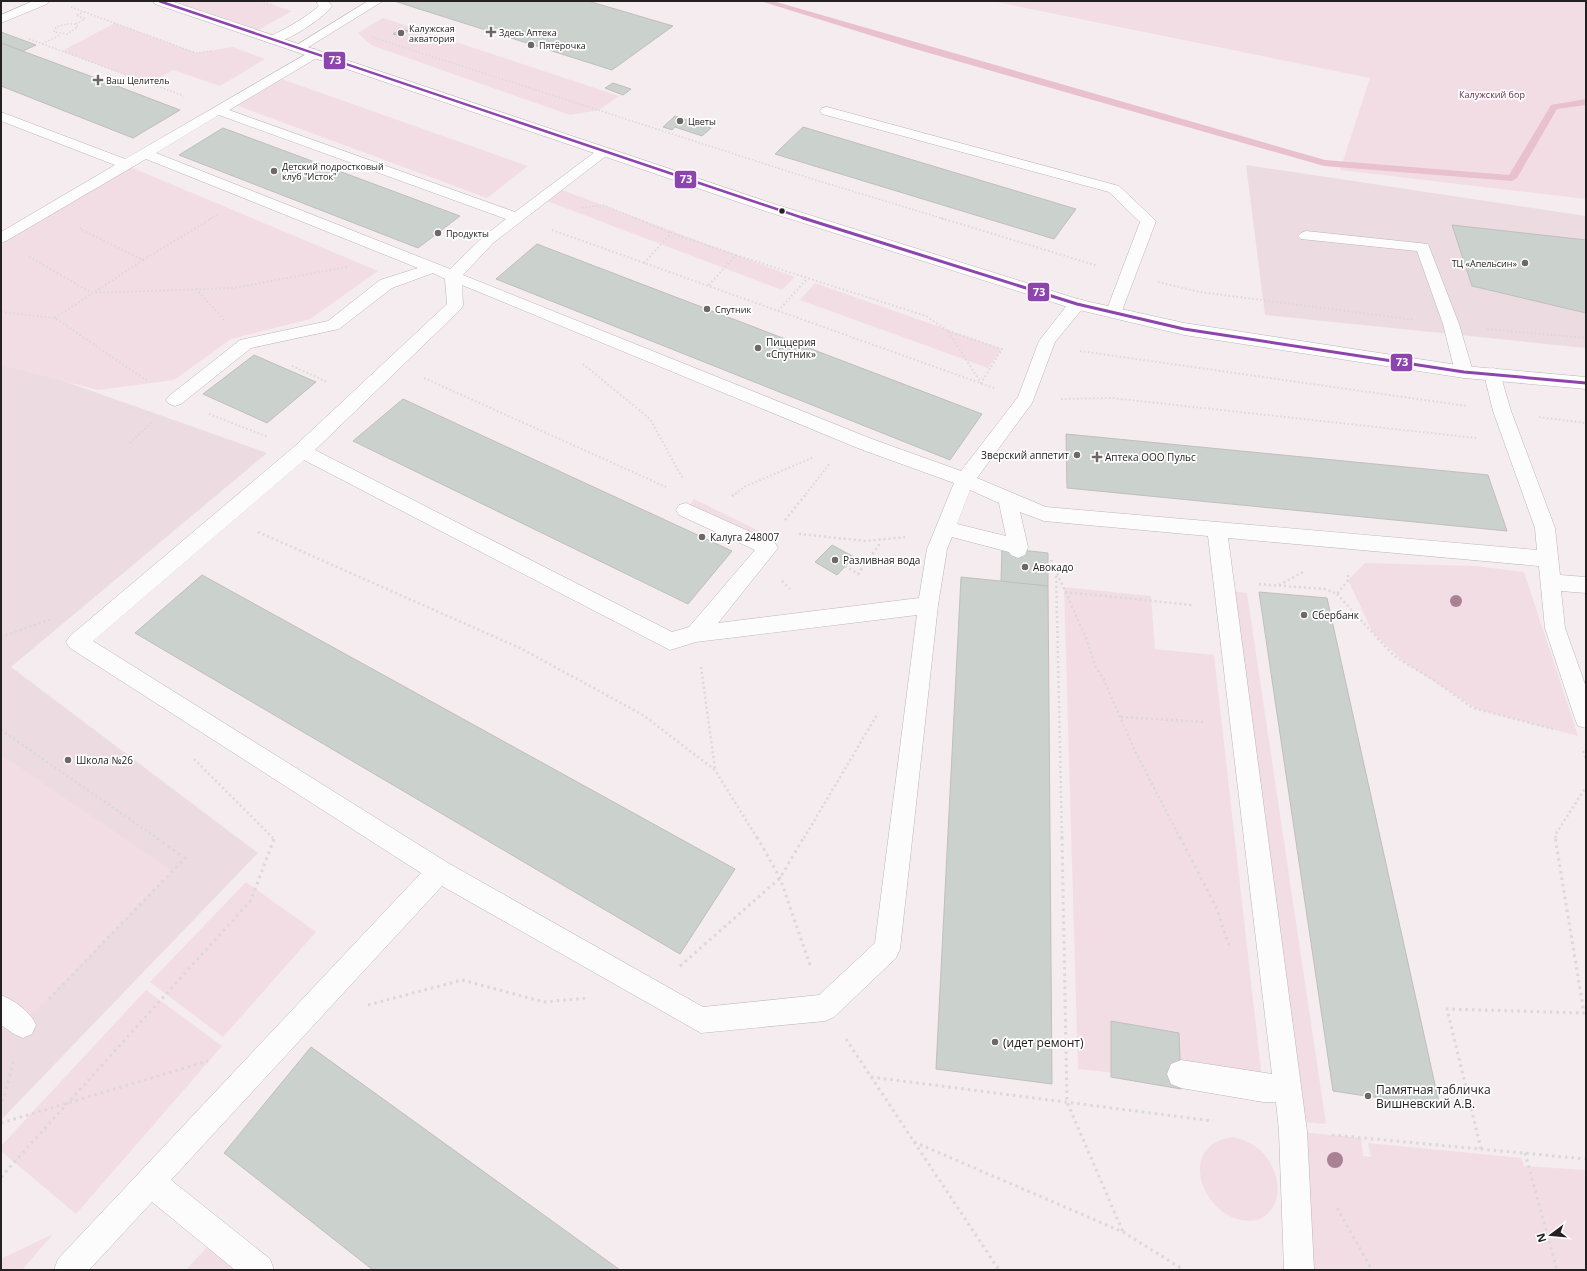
<svg xmlns="http://www.w3.org/2000/svg" width="1587" height="1271" font-family="'Open Sans',sans-serif">
  <style>
    .built { fill: #ecdce1 }
    .green { fill: #f3dde5 }
    .lines { fill: none; stroke-linecap: round; stroke-linejoin: round }
    .stream { fill: #e9c0ce; fill-rule: evenodd }
    .building { fill: #cbd1cc; stroke: #c0bebe }
    .lane-casing { stroke: #bcb6b9; stroke-width: 1 }
    .secondary-casing { stroke: #bcb6b9; stroke-width: 1 }
    .path-far3 { stroke: #dbd8da; stroke-width: 1.5; stroke-dasharray: 1.5 2; stroke-linecap: butt }
    .path-far2 { stroke: #dbd8da; stroke-width: 2; stroke-dasharray: 1.5 2.5; stroke-linecap: butt }
    .path-far1 { stroke: #dbd8da; stroke-width: 2.5; stroke-dasharray: 2 3; stroke-linecap: butt }
    .path { stroke: #dbd8da; stroke-width: 3; stroke-dasharray: 2.5 4; stroke-linecap: butt }
    .lane { fill: #fdfcfd; fill-rule: evenodd }
    .secondary { fill: #fdfcfd; fill-rule: evenodd }
    .bus-1-far1-casing { stroke: #fff; stroke-width: 4.5 }
    .bus-1-casing { stroke: #fff; stroke-width: 5.5 }
    .bus-1-far1 { stroke: #8e44ad; stroke-width: 2.5 }
    .bus-1 { stroke: #8e44ad; stroke-width: 3 }
    .tree { fill: #a88192 }
    .poi-dot { fill: #6d676a; stroke: #fff; stroke-width: 1.5 }
    .bus-dot { fill: #252022; stroke: #fff; stroke-width: 1.5 }
    .labels { text-anchor: middle; dominant-baseline: central; stroke-width: 3.5; stroke-linejoin: round; paint-order: stroke }
    .far-poi-label { font-size: 9px; fill: #252022; stroke: #fff; text-anchor: start }
    .far-park-label { font-size: 9px; fill: #6a2945; stroke: #fff }
    .poi-label { font-size: 10px; fill: #252022; stroke: #fff; text-anchor: start }
    .near-poi-label { font-size: 12px; fill: #252022; stroke: #fff; text-anchor: start }
    .line-badge { stroke: #fff; stroke-width: 1.5 }
    .badge-label { font-size: 11px; text-anchor: middle; font-weight: bold; fill: #fff }
  </style>
  <rect width="100%" height="100%" fill="#f4ecef"/>
  <!-- built -->
  <g class="built">
    <polygon points="1246,165 1586,216 1586,348 1265,315"/>
    <polygon points="1,359 267,453 11,667 258,853 1,1120"/>
  </g>
  <!-- green -->
  <g class="green">
    <polygon points="159,1 260,1 292,11 253,33"/>
    <polygon points="992,1 1586,1 1586,199 1340,170 1370,78"/>
    <polygon points="383,18 619,96 599,110 570,115 371,45 358,33"/>
    <polygon points="115,23 196,53 233,47 265,59 220,86 173,70 149,84 62,51"/>
    <polygon points="276,77 528,166 487,198 230,103"/>
    <polygon points="128,166 378,271 310,319 231,339 174,380 98,390 1,365 1,239"/>
    <polygon points="562,190 795,277 782,290 547,201"/>
    <polygon points="815,283 1002,349 988,368 800,300"/>
    <polygon points="694,499 771,537 751,540 686,510"/>
    <polygon points="1365,563 1475,566 1524,572 1578,736 1477,709 1403,661 1373,633 1348,580"/>
    <polygon points="1064,587 1151,596 1155,649 1214,655 1263,1088 1078,1069"/>
    <polygon points="1231,591 1247,593 1326,1124 1305,1122"/>
    <polygon points="1,755 173,871 24,1023 1,1005"/>
    <polygon points="246,882 316,932 223,1037 150,982"/>
    <polygon points="146,990 222,1046 76,1214 1,1151 1,1146"/>
    <polygon points="1293,1131 1361,1138 1363,1156 1371,1157 1368,1143 1521,1158 1524,1166 1586,1170 1586,1270 1299,1270"/>
    <path d="M1234 1137C1243 1140 1251 1143 1259 1149 1274 1162 1284 1188 1273 1207 1269 1212 1265 1218 1257 1220 1207 1230 1170 1144 1234 1137Z"/>
    <polygon points="53,1234 22,1270 1,1270 1,1259"/>
    <polygon points="217,1236 261,1270 186,1270"/>
  </g>
  <g class="lines">
    <!-- stream -->
    <polygon class="stream" points="760,1 773,1 1325,160 1509,175 1551,105 1586,99 1586,105 1557,109 1517,178 1512,181 1324,166 908,47"/>
  </g>
  <!-- building -->
  <g class="building">
    <polygon points="394,1 588,1 673,26 612,70"/>
    <polygon points="402,29 408,31 400,36 393,34"/>
    <polygon points="1,32 36,45 23,51 1,43"/>
    <polygon points="1,43 117,86 180,110 133,138 1,86"/>
    <polygon points="613,83 631,89 623,95 605,88"/>
    <polygon points="675,116 711,128 702,136 675,127 672,130 663,127"/>
    <polygon points="803,127 1076,209 1054,239 775,154"/>
    <polygon points="223,128 460,216 418,248 179,155"/>
    <polygon points="1452,225 1586,240 1586,313 1472,286"/>
    <polygon points="537,244 835,358 982,414 950,460 496,279"/>
    <polygon points="254,355 316,382 267,423 203,394"/>
    <polygon points="403,399 702,537 732,551 688,604 353,441"/>
    <polygon points="1066,434 1488,475 1507,531 1067,488"/>
    <polygon points="832,545 854,557 837,575 815,562"/>
    <polygon points="1002,548 1048,553 1048,586 1001,582"/>
    <polygon points="202,575 735,869 680,954 135,633"/>
    <polygon points="961,577 1048,586 1052,1084 936,1069"/>
    <polygon points="1259,592 1327,598 1440,1107 1333,1091"/>
    <polygon points="1111,1021 1179,1033 1181,1089 1111,1077"/>
    <polygon points="311,1047 620,1270 373,1270 224,1153"/>
  </g>
  <g class="lines">
    <defs>
      <g id="lane">
        <polygon points="33,1 49,1 47,4 1,23 1,15"/>
        <path d="M316 1H328L332 6C324 18 282 46 269 43L267 40 269 37C287 28 304 19 319 6Z"/>
        <polygon points="368,1 383,1 302,51 298,52 292,48"/>
        <path d="M315 49 321 53 320 56 229 110 515 212 599 149H609L611 152 493 243 463 275 872 439 961 471 1018 397 1039 341 1071 300 1077 299 1083 300 1085 304 1083 308 1055 342 1032 403 977 478 1046 507 1537 550 1535 528 1493 411 1484 374 1487 370 1493 368 1499 370 1511 411 1555 528 1560 575 1586 577V593L1561 591 1565 628 1586 687V728L1578 726 1575 719 1545 628 1539 566 1228 538 1307 1131 1314 1270H1284L1279 1131 1276 1102H1263L1181 1088 1171 1084 1167 1074 1171 1064 1181 1060 1272 1074 1208 536 1044 521 1020 512 1028 547 1025 555 1018 558 1011 555 1009 552 952 537 947 549 938 605 900 949 896 958 834 1017 825 1021 701 1033 442 886 171 1180 270 1259 274 1270H235L152 1202 89 1270H54L58 1259 421 873 70 648 66 642 70 636 295 446 447 304 445 279 433 273 392 288 339 329 251 348 181 404 175 406 169 404 166 400 169 396 240 340 328 321 380 280 418 268 146 159 6 241 1 243V232L115 165 1 121V112L125 159ZM219 115 506 219 483 237 450 269 156 153ZM462 285 860 449 954 483 927 549 919 598 718 623 778 548 775 543 686 503 679 505 676 510 679 515 755 550 689 627 672 632 315 450 461 309 463 305ZM304 460 670 650 696 642 917 615 875 943 819 995 703 1007 448 863 93 641ZM970 490 999 503 1006 536 957 524Z"/>
        <polygon points="827,107 1119,186 1156,221 1120,316 1114,317 1108,316 1106,312 1140,222 1109,192 822,114 820,111 822,108"/>
        <polygon points="1306,231 1428,244 1459,324 1473,372 1470,376 1464,378 1458,376 1455,372 1443,324 1417,251 1301,239 1298,236 1301,233"/>
        <path d="M1 995C15 1001 30 1011 36 1025L32 1034 23 1038 14 1034 1 1025Z"/>
      </g>
      <polygon id="secondary" points="153,1 171,1 771,203 1081,300 1184,323 1464,366 1586,377 1586,389 1464,378 1184,335 1071,308 759,209 155,4"/>
    </defs>
    <!-- lane casing -->
    <use href="#lane" class="lane-casing"/>
    <!-- secondary casing -->
    <use href="#secondary" class="secondary-casing"/>
    <!-- path-far3 -->
    <g class="path-far3">
      <polyline points="260,1 274,5"/>
      <polyline points="71,7 196,53 212,51"/>
      <polygon points="67,24 75,24 78,27 67,34 54,32 56,27"/>
      <polyline points="76,24 85,19 76,15 84,12"/>
      <polyline points="372,37 793,173 944,219"/>
      <polyline points="29,39 184,96"/>
      <polyline points="42,44 60,35"/>
      <polyline points="582,208 603,205 637,219"/>
      <polyline points="210,219 217,215"/>
    </g>
    <!-- path-far2 -->
    <g class="path-far2">
      <polyline points="635,218 671,233"/>
      <polyline points="941,218 1098,266"/>
      <polyline points="552,230 994,388"/>
      <polyline points="736,255 926,316 948,331"/>
      <polyline points="29,257 92,293 233,288 347,267"/>
      <polyline points="143,260 212,218"/>
      <polyline points="644,263 671,233 736,255 708,286"/>
      <polyline points="1158,282 1200,292 1415,320"/>
      <polyline points="196,289 224,320"/>
      <polyline points="778,311 807,279"/>
      <polyline points="1,312 55,318 149,382"/>
      <polyline points="55,318 143,260 80,229 81,227"/>
      <polyline points="1487,329 1586,338"/>
      <polygon points="948,331 1002,349 981,383"/>
      <polyline points="1080,351 1467,406"/>
      <polyline points="583,364 650,419 683,479"/>
      <polyline points="292,366 327,382"/>
      <polyline points="424,378 666,487"/>
      <polyline points="1061,399 1112,398 1476,438"/>
      <polyline points="209,414 268,437"/>
      <polyline points="1539,417 1586,423"/>
      <polyline points="130,443 153,421"/>
      <polyline points="735,494 744,487 814,457"/>
      <polyline points="806,494 830,463"/>
    </g>
    <!-- path-far1 -->
    <g class="path-far1">
      <polyline points="732,496 737,493"/>
      <polyline points="785,520 807,493"/>
      <polyline points="258,532 520,648 643,715 715,770 757,838"/>
      <polyline points="799,534 865,541 905,537"/>
      <polyline points="1051,560 1087,640 1095,666 1103,678 1135,751 1180,838"/>
      <polyline points="845,566 858,574 881,542"/>
      <polyline points="1056,571 1062,838"/>
      <polyline points="782,581 790,589"/>
      <polyline points="1259,584 1325,589 1337,594 1348,580 1348,573"/>
      <polyline points="1279,585 1305,571"/>
      <polyline points="1065,592 1192,605"/>
      <polyline points="1337,594 1394,656 1432,679 1473,708 1553,729"/>
      <polyline points="1,637 49,620 51,621"/>
      <polyline points="701,667 715,769"/>
      <polyline points="1121,717 1206,722"/>
      <polyline points="1,730 157,838"/>
      <polyline points="1583,751 1586,759"/>
      <polyline points="194,759 273,838"/>
      <polyline points="804,838 878,713"/>
      <polyline points="1556,838 1555,835 1586,787"/>
    </g>
    <!-- path -->
    <g class="path">
      <polyline points="757,837 780,878 811,968"/>
      <polyline points="1062,837 1067,1102 1123,1232"/>
      <polyline points="1180,837 1217,909 1230,949"/>
      <polyline points="680,966 780,878 804,837"/>
      <polyline points="49,999 185,858 155,837"/>
      <polyline points="368,1005 462,980 544,1002 587,998"/>
      <polyline points="846,1039 999,1270"/>
      <polyline points="871,1077 1213,1121"/>
      <polyline points="1,1108 14,1060"/>
      <polyline points="1,1123 208,1061"/>
      <polyline points="1332,1135 1586,1159"/>
      <polyline points="914,1142 1123,1232 1184,1270"/>
      <polyline points="1481,1149 1447,1009 1584,1013 1555,837"/>
      <polyline points="1525,1153 1557,1270"/>
      <polyline points="1,1177 251,900 274,839 272,837"/>
      <polyline points="1337,1208 1372,1270"/>
    </g>
    <!-- lane -->
    <use href="#lane" class="lane"/>
    <!-- secondary -->
    <use href="#secondary" class="secondary"/>
    <defs>
      <polyline id="bus-1-far1" points="159,1 806,219"/>
      <polyline id="bus-1" points="803,218 1077,304 1184,329 1464,372 1586,383"/>
    </defs>
    <!-- bus-1-far1 casing -->
    <use href="#bus-1-far1" class="bus-1-far1-casing"/>
    <!-- bus-1 casing -->
    <use href="#bus-1" class="bus-1-casing"/>
    <!-- bus-1-far1 -->
    <use href="#bus-1-far1" class="bus-1-far1"/>
    <!-- bus-1 -->
    <use href="#bus-1" class="bus-1"/>
  </g>
  <!-- trees -->
  <g class="tree">
    <circle cx="1456" cy="601" r="6"/>
    <circle cx="1335" cy="1160" r="8"/>
  </g>
  <!-- markers -->
  <g class="poi-dot">
    <path d="M489 26h4v4h4v4h-4v4h-4v-4h-4v-4h4z"/>
    <circle cx="401" cy="33" r="4"/>
    <circle cx="531" cy="45" r="4"/>
    <path d="M96 74h4v4h4v4h-4v4h-4v-4h-4v-4h4z"/>
    <circle cx="680" cy="121" r="4"/>
    <circle cx="274" cy="171" r="4"/>
    <circle cx="438" cy="233" r="4"/>
    <circle cx="1525" cy="263" r="4"/>
    <circle cx="707" cy="309" r="4"/>
    <circle cx="758" cy="348" r="4"/>
    <circle cx="1077" cy="455" r="4"/>
    <path d="M1095 451h4v4h4v4h-4v4h-4v-4h-4v-4h4z"/>
    <circle cx="702" cy="537" r="4"/>
    <circle cx="835" cy="560" r="4"/>
    <circle cx="1025" cy="567" r="4"/>
    <circle cx="1304" cy="615" r="4"/>
    <circle cx="68" cy="760" r="4"/>
    <circle cx="995" cy="1042" r="4"/>
    <circle cx="1368" cy="1096" r="4"/>
  </g>
  <circle class="bus-dot" cx="782" cy="211" r="3.5"/>
  <g class="labels">
    <!-- far-poi labels -->
    <g class="far-poi-label">
      <text x="409" y="28">Калужская<tspan x="409" dy="10">акватория</tspan></text>
      <text x="499" y="32">Здесь Аптека</text>
      <text x="539" y="45">Пятёрочка</text>
      <text x="106" y="80">Ваш Целитель</text>
      <text x="688" y="121">Цветы</text>
      <text x="282" y="166">Детский подростковый<tspan x="282" dy="10">клуб "Исток"</tspan></text>
      <text x="446" y="233">Продукты</text>
      <text x="1517" y="263" text-anchor="end">ТЦ «Апельсин»</text>
      <text x="715" y="309">Спутник</text>
    </g>
    <!-- far-park labels -->
    <g class="far-park-label">
      <text x="1492" y="94">Калужский бор</text>
    </g>
    <!-- poi labels -->
    <g class="poi-label">
      <text x="766" y="342">Пиццерия<tspan x="766" dy="12">«Спутник»</tspan></text>
      <text x="1069" y="455" text-anchor="end">Зверский аппетит</text>
      <text x="1105" y="457">Аптека ООО Пульс</text>
      <text x="710" y="537">Калуга 248007</text>
      <text x="843" y="560">Разливная вода</text>
      <text x="1033" y="567">Авокадо</text>
      <text x="1312" y="615">Сбербанк</text>
      <text x="76" y="760">Школа №26</text>
    </g>
    <!-- near-poi labels -->
    <g class="near-poi-label">
      <text x="1003" y="1042">(идет ремонт)</text>
      <text x="1376" y="1089">Памятная табличка<tspan x="1376" dy="14">Вишневский А.В.</tspan></text>
    </g>
  </g>
  <g class="line-badge">
    <rect x="323" y="51" width="23" height="19" rx="4" fill="#8e44ad"/>
    <rect x="674" y="170" width="23" height="19" rx="4" fill="#8e44ad"/>
    <rect x="1027" y="282" width="23" height="20" rx="4" fill="#8e44ad"/>
    <rect x="1390" y="353" width="23" height="19" rx="4" fill="#8e44ad"/>
  </g>
  <g class="badge-label">
    <text x="335" y="64">73</text>
    <text x="686" y="183">73</text>
    <text x="1039" y="296">73</text>
    <text x="1402" y="366">73</text>
  </g>
  <!-- border -->
  <rect width="1587" height="1271" fill="none" stroke="#252022" stroke-width="4"/>
  <!-- north arrow -->
  <g transform="translate(1551 1235) rotate(254)" stroke="#ffffff" stroke-width="3" paint-order="stroke">
  <path d="M0-3L7 15L0 10L-7 15Z" fill="#252022"/>
  <text y="-6" font-size="11" font-weight="bold" text-anchor="middle" fill="#252022">N</text>
  </g>
</svg>
